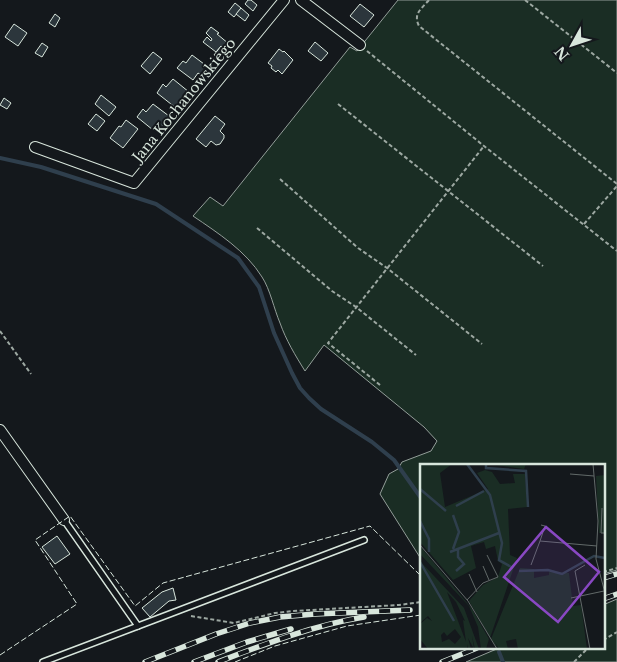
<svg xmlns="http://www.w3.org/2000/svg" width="617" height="662" font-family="'Libre Baskerville',serif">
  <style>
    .green { fill: #1a2d24; stroke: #939e99 }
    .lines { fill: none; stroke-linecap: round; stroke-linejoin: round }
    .stream { stroke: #2f3f4d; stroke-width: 4 }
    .building { fill: #2c363c; stroke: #d8e6dc }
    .service-casing { stroke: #d8e6dc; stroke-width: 8 }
    .minor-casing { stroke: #d8e6dc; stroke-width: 12 }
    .path { stroke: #9da8a2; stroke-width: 2; stroke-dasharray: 4 2.5; stroke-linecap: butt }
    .service { stroke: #14181c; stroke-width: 5 }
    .minor { stroke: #14181c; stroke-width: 10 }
    .rail-casing { stroke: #d8e6dc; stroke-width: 5.5 }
    .rail { stroke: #14181c; stroke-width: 4; stroke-dasharray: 11; stroke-linecap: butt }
    .fence { stroke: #d8e6dc; stroke-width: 1; stroke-dasharray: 6 2.5; stroke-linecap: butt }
    .labels { text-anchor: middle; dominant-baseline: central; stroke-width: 4; stroke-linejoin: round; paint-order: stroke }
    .street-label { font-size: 14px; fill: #d8e6dc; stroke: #14181c }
    .inset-river { fill: none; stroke: #2f3f4d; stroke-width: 2.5 }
    .inset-road { fill: none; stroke: #626a69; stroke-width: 1 }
    .view { fill: #8948c3; fill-opacity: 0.15; stroke: #8948c3; stroke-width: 2.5 }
    .inset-edge { fill: none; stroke: #d8e6dc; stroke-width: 2.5 }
  </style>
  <rect width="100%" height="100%" fill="#14181c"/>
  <!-- green -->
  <g class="green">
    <path d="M398 0H617V570L603 574V466H421V559L380 494 389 474 398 469 402 462 431 451 437 441 424 427 324 345 305 371C295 355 286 340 280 323 274 309 270 289 262 277 246 251 218 233 193 216L210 197 223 206 350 47 357 51Z"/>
    <polygon points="617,599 617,662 466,662 499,648 603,648 603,605"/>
  </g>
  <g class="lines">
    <!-- stream -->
    <g class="stream">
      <polyline points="0,158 41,167 156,204 238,258 259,287 274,333 292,373 300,388 309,398 321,409 372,442 394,460 421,498"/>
      <polyline points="499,652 503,662"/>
    </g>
  </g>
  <!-- building -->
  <g class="building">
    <polygon points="248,0 251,0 257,5 253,11 245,4"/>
    <polygon points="235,3 241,8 234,17 228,12"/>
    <polygon points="360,4 374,15 364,27 350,16"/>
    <polygon points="241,8 249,15 245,21 236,14"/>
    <polygon points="55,14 60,18 55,27 49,23"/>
    <polygon points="14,24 27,33 18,46 5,37"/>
    <polygon points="211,27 219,33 217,34 229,44 224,49 221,46 216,52 203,42 207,37 211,41 212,39 206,33"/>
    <polygon points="315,42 328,53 321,61 308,51"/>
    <polygon points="42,43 48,47 42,57 35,53"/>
    <polygon points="221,46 228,52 221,60 214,55"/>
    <polygon points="279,49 283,52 284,51 293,60 282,74 278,70 276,72 271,68 272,66 268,63"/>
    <polygon points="153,52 162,59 150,74 141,66"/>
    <polygon points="192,55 208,67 201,75 198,73 193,80 177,68 183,61 186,63"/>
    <polygon points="173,79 189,92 182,100 184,101 182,104 180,103 176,108 157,93 163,84 166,87"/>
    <polygon points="101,95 116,107 109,116 95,104"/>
    <polygon points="4,98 11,103 7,109 0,105"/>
    <polygon points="153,104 169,116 162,125 164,126 162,129 157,125 153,130 137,117 143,109 146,112"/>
    <polygon points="96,114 105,121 97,131 88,124"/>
    <polygon points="215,116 225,124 220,131 224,135 224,138 220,144 216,145 211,141 206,147 196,139"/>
    <polygon points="126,120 138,129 123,148 110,138 119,126 121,127"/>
    <polygon points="57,536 70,554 55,564 42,547"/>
    <polygon points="173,588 176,600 169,601 150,617 142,608 162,592"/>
  </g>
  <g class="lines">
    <defs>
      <g id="service">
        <polyline points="138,626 364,540"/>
        <polyline points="43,662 138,626 64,520"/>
      </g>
      <g id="minor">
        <polyline points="301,0 360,45"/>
        <polyline points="35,147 134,183 284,0"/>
        <polyline points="0,430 64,520"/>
      </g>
    </defs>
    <!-- service casing -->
    <use href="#service" class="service-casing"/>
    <!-- minor casing -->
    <use href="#minor" class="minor-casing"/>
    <!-- path -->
    <g class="path">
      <path d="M429 0C421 9 413 14 419 26L617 184"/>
      <polyline points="525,0 617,73"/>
      <polyline points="367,51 484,146 617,251"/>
      <polyline points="338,104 543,266"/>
      <polyline points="280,179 358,248 387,268 482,344"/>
      <polyline points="584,224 617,186"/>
      <polyline points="257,228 332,291 356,307 416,355"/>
      <polyline points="0,331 31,374"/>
      <polyline points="380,385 328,343 484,146"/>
      <polyline points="603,572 617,568"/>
      <polyline points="191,616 234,623 275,613 293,611 399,605 421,602"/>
      <polyline points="603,640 617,632"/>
      <polyline points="574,662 588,648"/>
    </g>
    <!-- service -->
    <use href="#service" class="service"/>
    <!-- minor -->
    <use href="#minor" class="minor"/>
    <defs>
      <g id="rail">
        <polyline points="603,578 617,574"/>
        <polyline points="603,599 617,594"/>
        <polyline points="145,662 216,634 250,623 280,617 315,614 410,610"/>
        <polyline points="194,662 247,642 291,629"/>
        <path d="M218 662C265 644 314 625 364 617"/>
        <polyline points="442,662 477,648"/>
      </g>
    </defs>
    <!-- rail casing -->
    <use href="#rail" class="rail-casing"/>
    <!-- rail -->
    <use href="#rail" class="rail"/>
    <!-- fence -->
    <g class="fence">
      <polyline points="0,655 77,604 35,540 70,516 135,606 163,583 370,526 421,576"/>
      <polyline points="235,662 275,646 347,626 421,615"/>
    </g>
  </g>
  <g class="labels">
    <!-- street labels -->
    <g class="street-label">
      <text transform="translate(184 100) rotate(-51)">Jana Kochanowskiego</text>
    </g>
  </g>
  <!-- overview -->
  <g transform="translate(420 464)">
    <rect width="185" height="185" fill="#14181c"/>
    <path d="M0 0H32L20 9 25 43 68 25 57 9 65 6 72 8 80 20 95 19 93 10H105L107 43 88 45 90 91 97 94 70 174 49 137 63 121 78 113 82 100 78 97 75 82 66 85 64 78 51 82 56 104 33 116 0 78ZM69 0H106L104 5ZM185 11V69H179L176 12ZM0 82 52 145 69 175 66 185H61L58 163 49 142 0 90ZM0 97 44 144 59 185H55L52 172 54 185 48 174 51 185H48L47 180V185H8L0 175V160L7 154 12 157 8 152 0 159ZM27 128 36 138 45 157 43 156 46 178ZM35 165 41 173 35 180 29 175 22 178 21 171 24 168 27 172ZM100 104 114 105V114L129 111V108L149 109 153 142 161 141 167 185H98L96 175 86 177 88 185H79L75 178 78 185 71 175Z" fill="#1a2d24" fill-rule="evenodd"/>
    <path class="inset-river" d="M47 0 70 31 82 79 79 96 93 104M66 0V4L106 7 108 43M0 25 26 47M36 42 64 27M33 51 39 68 33 85M0 57 9 75V88M30 88 79 69M0 98 34 157M36 107 44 100 38 93V86M99 107 128 106 142 110 174 92 185 94"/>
    <path class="inset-road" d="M173 0 178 57 176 95 185 129M150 10 174 12M182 44 181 69H185M121 61 125 62 120 77 177 82M0 81 48 137 77 185M111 101 120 77M165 101 155 107 170 185M63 102 69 116M49 110 57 128M151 134 184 127M47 136 63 119 78 113 67 91"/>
    <path class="view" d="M126 63 179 108 138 158 84 113Z"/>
    <rect width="185" height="185" class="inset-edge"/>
  </g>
  <!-- north arrow -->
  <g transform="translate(572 45) rotate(230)" stroke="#14181c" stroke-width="4" paint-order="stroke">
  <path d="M0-4L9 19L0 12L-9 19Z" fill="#d8e6dc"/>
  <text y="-8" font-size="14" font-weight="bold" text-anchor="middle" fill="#d8e6dc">N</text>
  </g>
</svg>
